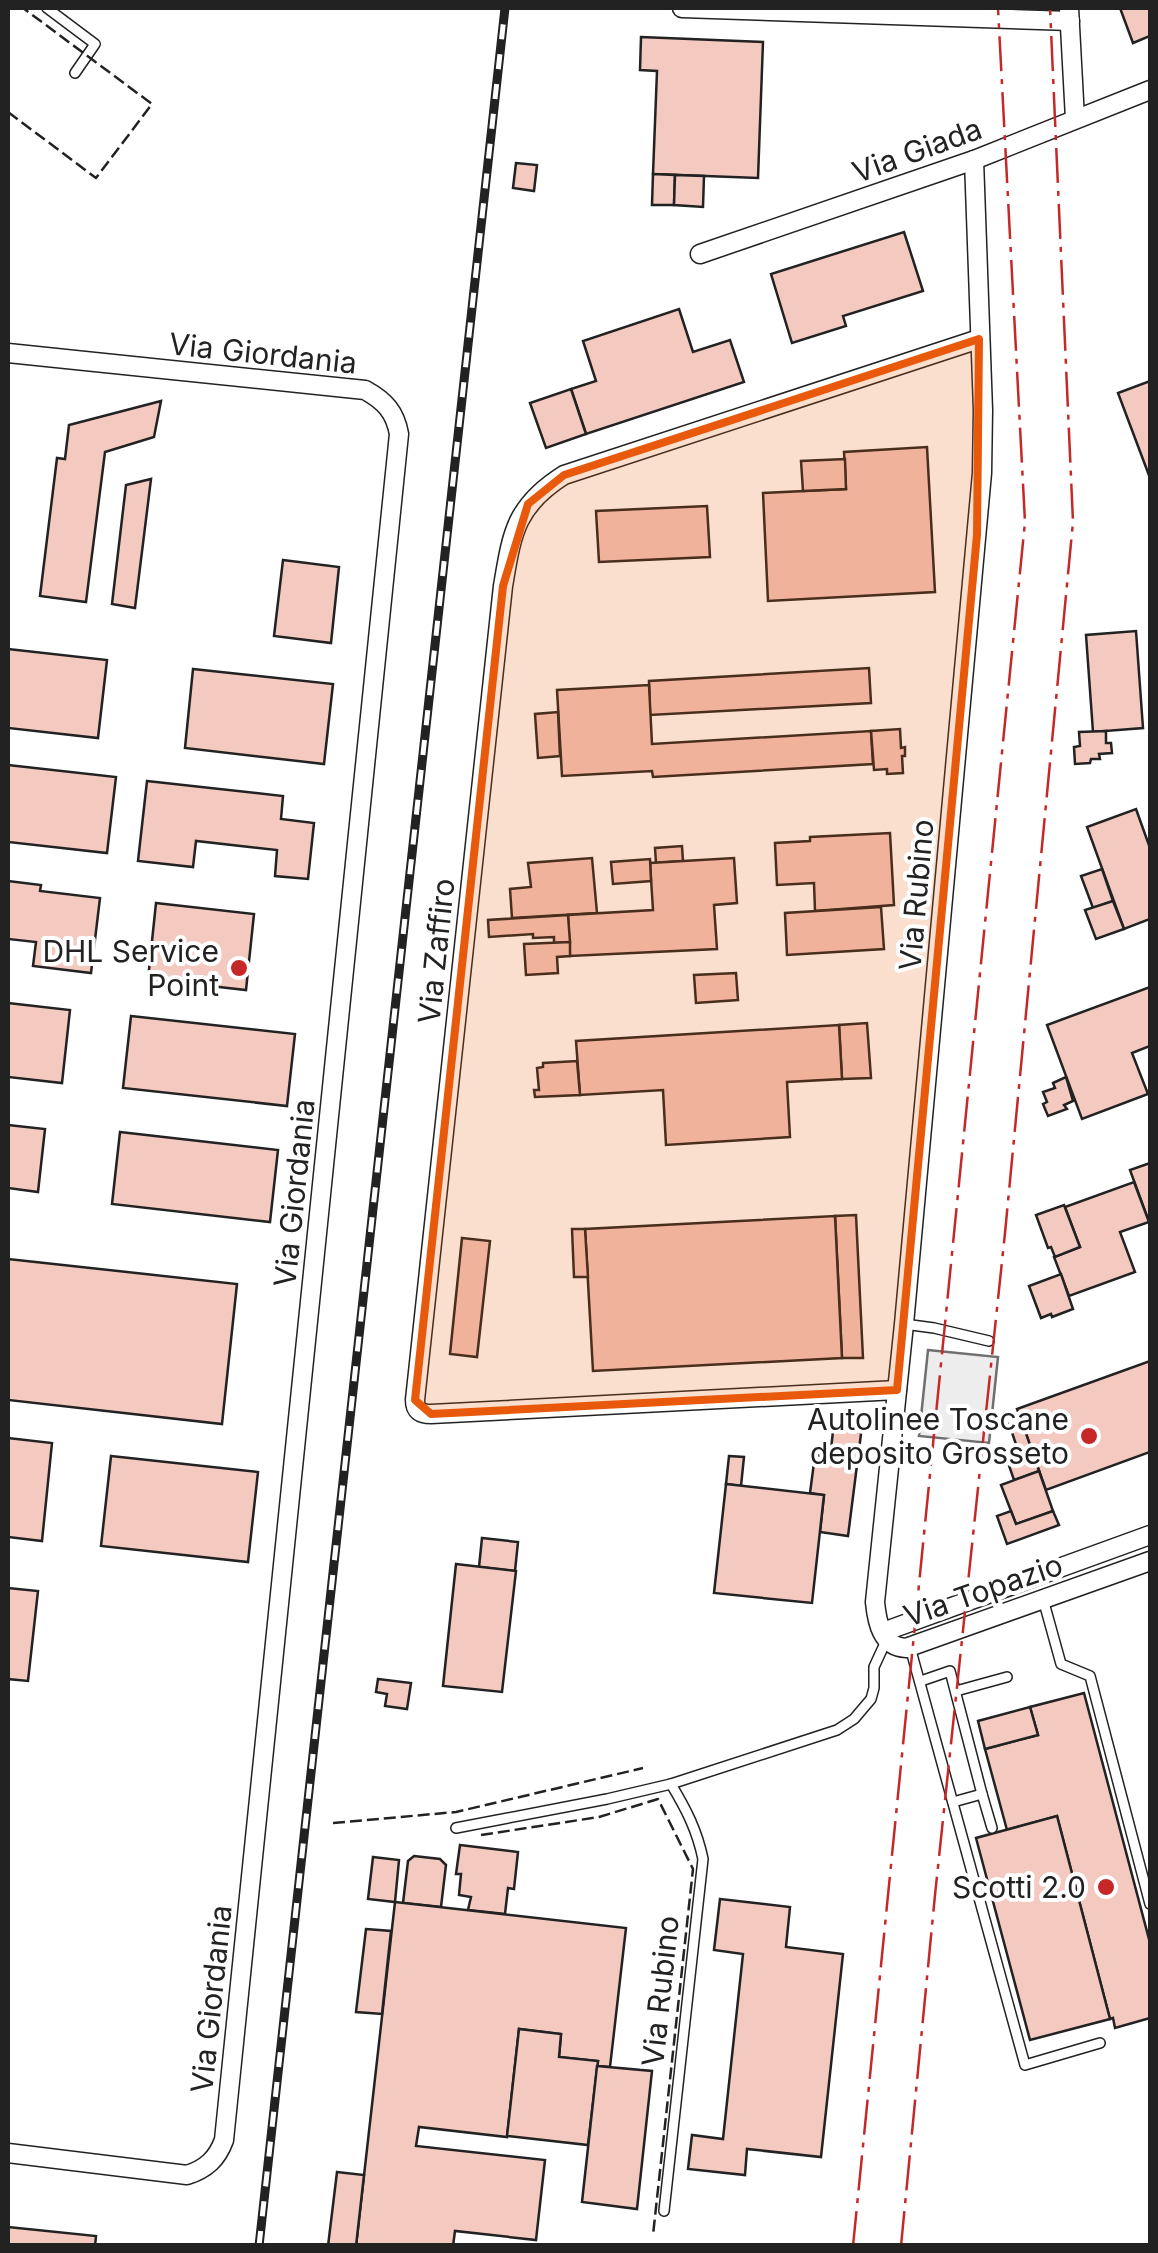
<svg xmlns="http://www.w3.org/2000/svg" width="1158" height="2253" font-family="Inter,sans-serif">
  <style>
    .parking { fill: #ededed; stroke: #6f6f6f; stroke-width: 2.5 }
    .building { fill: #f3c9c0; stroke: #222; stroke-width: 2.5 }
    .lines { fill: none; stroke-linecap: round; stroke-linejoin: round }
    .lane-casing { stroke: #222; stroke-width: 12 }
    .street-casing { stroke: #222; stroke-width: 21 }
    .lane { stroke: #fff; stroke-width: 9 }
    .street { stroke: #fff; stroke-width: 18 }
    .rail-casing { stroke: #222; stroke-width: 9 }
    .rail { stroke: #fff; stroke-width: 5; stroke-dasharray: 15; stroke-linecap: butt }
    .fence { stroke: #222; stroke-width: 2.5; stroke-dasharray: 12 5; stroke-linecap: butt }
    .power { stroke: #c62828; stroke-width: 2.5; stroke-dasharray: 35 8 5 8; stroke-linecap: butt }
    .marked { fill: #e8590c; fill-opacity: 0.2; stroke: #e8590c; stroke-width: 8; stroke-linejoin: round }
    .poi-dot { fill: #c62828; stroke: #fff; stroke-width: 4 }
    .labels { text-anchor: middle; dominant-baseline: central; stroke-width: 8; stroke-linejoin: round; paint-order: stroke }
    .street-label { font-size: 30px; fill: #222; stroke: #fff }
    .poi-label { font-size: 30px; fill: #222; stroke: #fff; text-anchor: end }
  </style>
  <rect width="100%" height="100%" fill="#fff"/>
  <!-- parking -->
  <polygon class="parking" points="928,1350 998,1357 989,1443 919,1436"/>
  <!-- building -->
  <g class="building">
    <polygon points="1120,8 1150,8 1150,36 1133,43"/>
    <polygon points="641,37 763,42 758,178 653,174 657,71 640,70"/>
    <polygon points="516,163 537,165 534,191 513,188"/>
    <polygon points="653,174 675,175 674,205 652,205"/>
    <polygon points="675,175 704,176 703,207 674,205"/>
    <polygon points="904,232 923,291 843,316 846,326 792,343 771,274"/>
    <polygon points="679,309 693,352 730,340 744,382 586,434 571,389 596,381 583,341"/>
    <polygon points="1150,381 1150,478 1118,393"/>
    <polygon points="571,389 586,434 546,448 530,403"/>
    <polygon points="161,401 154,437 105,452 86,602 40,596 57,458 65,459 69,425"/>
    <polygon points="927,447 935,592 768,601 763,493 846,489 844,452"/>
    <polygon points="845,459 846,489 803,491 801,461"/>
    <polygon points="151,479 135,608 112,604 126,485"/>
    <polygon points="707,506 710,557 599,562 596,511"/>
    <polygon points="283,560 339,567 331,643 274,636"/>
    <polygon points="1136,631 1143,728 1093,732 1086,635"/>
    <polygon points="8,649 107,660 98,738 8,728"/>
    <polygon points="869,668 871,703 650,715 649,681"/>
    <polygon points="193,669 333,684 324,764 185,748"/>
    <polygon points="649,685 652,744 871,731 873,764 653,777 652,771 562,776 557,690"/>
    <polygon points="558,712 560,756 538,758 535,714"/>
    <polygon points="900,729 901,748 905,747 905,756 902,756 903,773 887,774 887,769 874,770 871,731"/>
    <polygon points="1106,731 1106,743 1111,743 1112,753 1099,754 1100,759 1091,759 1090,763 1075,764 1074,747 1080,746 1079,732"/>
    <polygon points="8,765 116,777 107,853 8,842"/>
    <polygon points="147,781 283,796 281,819 314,823 308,879 275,876 277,850 196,841 193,867 138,861"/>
    <polygon points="1136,809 1150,848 1150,919 1124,929 1087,827"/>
    <polygon points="890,833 894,905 815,911 814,883 777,885 775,843 810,841 810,837"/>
    <polygon points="682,846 683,861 656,863 655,848"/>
    <polygon points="592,858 597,913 512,918 510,889 531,887 528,863"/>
    <polygon points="734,858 737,903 714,905 717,949 570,956 568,915 653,910 650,863"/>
    <polygon points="650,859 651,881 613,884 611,862"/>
    <polygon points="1102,869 1113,901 1093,908 1081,876"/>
    <polygon points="8,881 41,885 40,891 100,898 91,973 33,966 36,942 8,939"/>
    <polygon points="1113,901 1124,929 1096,939 1085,910"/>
    <polygon points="156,903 254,914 246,990 148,979"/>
    <polygon points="881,907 884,949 787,955 785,913"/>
    <polygon points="568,915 570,942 554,943 554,937 533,938 533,934 489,937 488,920"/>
    <polygon points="570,942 570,956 557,957 558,973 526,975 524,944"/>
    <polygon points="736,973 738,1000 696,1003 694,975"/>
    <polygon points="1150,987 1150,1046 1132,1053 1148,1094 1082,1119 1047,1025"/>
    <polygon points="8,1003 70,1010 62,1083 8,1077"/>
    <polygon points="131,1016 295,1034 287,1106 123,1088"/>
    <polygon points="867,1023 871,1078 842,1079 839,1025"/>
    <polygon points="839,1025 842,1079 787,1082 790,1137 666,1145 663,1090 580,1095 576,1041"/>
    <polygon points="577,1061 580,1095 535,1097 534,1090 539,1090 537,1068 543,1067 543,1063"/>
    <polygon points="1066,1077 1073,1101 1064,1105 1067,1109 1048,1116 1043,1104 1047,1102 1043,1092 1055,1088 1053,1083"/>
    <polygon points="8,1125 45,1129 38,1192 8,1188"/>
    <polygon points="120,1132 278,1150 270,1222 112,1204"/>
    <polygon points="1150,1163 1150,1221 1149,1222 1130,1170"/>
    <polygon points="1134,1182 1149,1222 1120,1232 1135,1272 1069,1296 1054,1257 1080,1247 1065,1207"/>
    <polygon points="1064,1205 1080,1247 1055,1257 1051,1247 1048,1248 1036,1215"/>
    <polygon points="856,1215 863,1358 842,1358 835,1216"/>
    <polygon points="835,1216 842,1358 593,1371 585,1229"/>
    <polygon points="572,1229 585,1229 588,1277 574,1277"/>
    <polygon points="462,1238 490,1241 477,1357 450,1354"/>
    <polygon points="8,1259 237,1284 222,1424 8,1400"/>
    <polygon points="1061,1274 1073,1309 1052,1317 1051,1314 1041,1318 1029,1286"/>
    <polygon points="1150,1361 1150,1452 1046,1490 1017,1409"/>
    <polygon points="1021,1419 1039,1471 1014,1480 1005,1454 1018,1450 1009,1424"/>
    <polygon points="834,1423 862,1426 848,1536 820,1532 824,1495 810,1493 815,1455 830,1457"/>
    <polygon points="8,1438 52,1443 42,1541 8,1537"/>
    <polygon points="111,1456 258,1472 248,1562 101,1546"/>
    <polygon points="729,1456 744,1457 741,1486 726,1484"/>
    <polygon points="1039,1471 1053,1511 1016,1524 1001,1485"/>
    <polygon points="726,1484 824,1495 812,1603 714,1593"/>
    <polygon points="1011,1511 1016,1524 1053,1511 1059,1525 1007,1544 997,1516"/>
    <polygon points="482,1538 518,1542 515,1571 479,1567"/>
    <polygon points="456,1564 516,1571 502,1692 443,1686"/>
    <polygon points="8,1588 38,1591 28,1681 8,1679"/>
    <polygon points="378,1679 411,1683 407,1709 385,1706 387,1694 376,1692"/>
    <polygon points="1084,1693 1150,1943 1150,2018 1115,2028 1113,2018 1110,2019 1057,1816 1007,1830 985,1749 1038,1735 1030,1707"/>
    <polygon points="1030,1707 1038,1735 985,1749 978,1721"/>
    <polygon points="1057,1816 1110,2019 1030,2040 976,1838"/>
    <polygon points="460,1845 518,1852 514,1889 508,1888 505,1914 468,1910 471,1897 459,1895 461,1874 456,1874"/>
    <polygon points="414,1856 440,1859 446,1865 441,1907 403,1903 408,1861"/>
    <polygon points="373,1857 399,1860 395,1902 368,1899"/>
    <polygon points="720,1899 790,1907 786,1947 843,1954 821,2157 747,2149 745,2175 688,2169 692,2135 723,2139 743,1954 714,1950"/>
    <polygon points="395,1902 626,1928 610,2067 597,2066 598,2061 559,2057 561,2034 519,2029 507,2137 419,2127 416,2146 545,2160 536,2240 455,2231 453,2246 356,2246"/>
    <polygon points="366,1929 391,1931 382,2014 356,2012"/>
    <polygon points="519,2029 561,2034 559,2057 598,2061 588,2145 507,2136"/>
    <polygon points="597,2066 652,2071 637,2209 582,2202"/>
    <polygon points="337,2172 364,2175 356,2246 328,2246"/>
    <polygon points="8,2227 96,2236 95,2246 8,2246"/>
  </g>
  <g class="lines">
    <defs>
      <g id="lane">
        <polyline points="47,8 95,44 75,73"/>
        <polyline points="904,1324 934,1328 989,1341"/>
        <polyline points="1043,1599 1061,1664 1090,1676 1150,1904"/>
        <polyline points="910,1647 1025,2065 1100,2043"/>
        <polyline points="921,1681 950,1671 982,1794"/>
        <polyline points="956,1691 1007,1677"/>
        <polyline points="953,1802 982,1794 992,1828"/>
        <polyline points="456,1828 607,1799 671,1784 837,1730 854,1719 871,1699 874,1688 874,1667 886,1641"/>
        <path d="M664 2211 703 1859C697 1830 686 1809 671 1784"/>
      </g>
      <g id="street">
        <polyline points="682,8 1070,21"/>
        <polyline points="1069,8 1075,119"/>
        <path d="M974 160 983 410 982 473 904 1324 875 1602C877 1623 882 1647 906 1648L1150 1561"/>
        <polyline points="700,254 974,160 1150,90"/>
        <path d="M8 353 365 390C385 401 395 412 399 434L224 2140C217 2159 206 2169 187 2175L8 2153"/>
        <path d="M897 1390 431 1414C421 1414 415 1411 415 1400L503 586C512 533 515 506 564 475L979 339"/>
        <polyline points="883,1632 1150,1535"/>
      </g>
    </defs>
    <!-- lane casing -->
    <use href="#lane" class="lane-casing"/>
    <!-- street casing -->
    <use href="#street" class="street-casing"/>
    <!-- lane -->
    <use href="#lane" class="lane"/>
    <!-- street -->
    <use href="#street" class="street"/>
    <defs>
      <polyline id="rail" points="259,2246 505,8"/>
    </defs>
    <!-- rail casing -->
    <use href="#rail" class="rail-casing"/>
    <!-- rail -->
    <use href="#rail" class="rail"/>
    <!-- fence -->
    <g class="fence">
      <polyline points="8,112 96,178 152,104 23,8"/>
      <polyline points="333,1823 456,1812 643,1768"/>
      <polyline points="481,1835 599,1817 658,1799 693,1869 653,2235"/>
    </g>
    <!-- power -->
    <g class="power">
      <polyline points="853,2246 1025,522 998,8"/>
      <polyline points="901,2246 935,1895 1005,1233 1073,522 1050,8"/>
    </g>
  </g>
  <!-- marked area -->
  <path class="marked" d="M979 339 977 535 897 1390 431 1414 415 1400 503 586 528 504 564 475Z"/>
  <!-- markers -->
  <g class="poi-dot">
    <circle cx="239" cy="968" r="10"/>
    <circle cx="1089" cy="1436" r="10"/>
    <circle cx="1106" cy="1887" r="10"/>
  </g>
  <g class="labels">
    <!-- street labels -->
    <g class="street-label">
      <text transform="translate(917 150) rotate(-20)">Via Giada</text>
      <text transform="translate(263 353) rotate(6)">Via Giordania</text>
      <text transform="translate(916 895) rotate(-85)">Via Rubino</text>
      <text transform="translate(436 951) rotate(-84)">Via Zaffiro</text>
      <text transform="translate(294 1193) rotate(-84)">Via Giordania</text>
      <text transform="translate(983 1590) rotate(-19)">Via Topazio</text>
      <text transform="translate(660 1991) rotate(-84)">Via Rubino</text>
      <text transform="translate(211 1999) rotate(-84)">Via Giordania</text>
    </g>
    <!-- poi labels -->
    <g class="poi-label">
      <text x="219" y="951">DHL Service<tspan x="219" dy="34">Point</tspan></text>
      <text x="1069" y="1419">Autolinee Toscane<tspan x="1069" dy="34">deposito Grosseto</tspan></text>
      <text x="1086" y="1887">Scotti 2.0</text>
    </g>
  </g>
  <!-- border -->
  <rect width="1158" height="2253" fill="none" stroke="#222222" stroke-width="20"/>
</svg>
